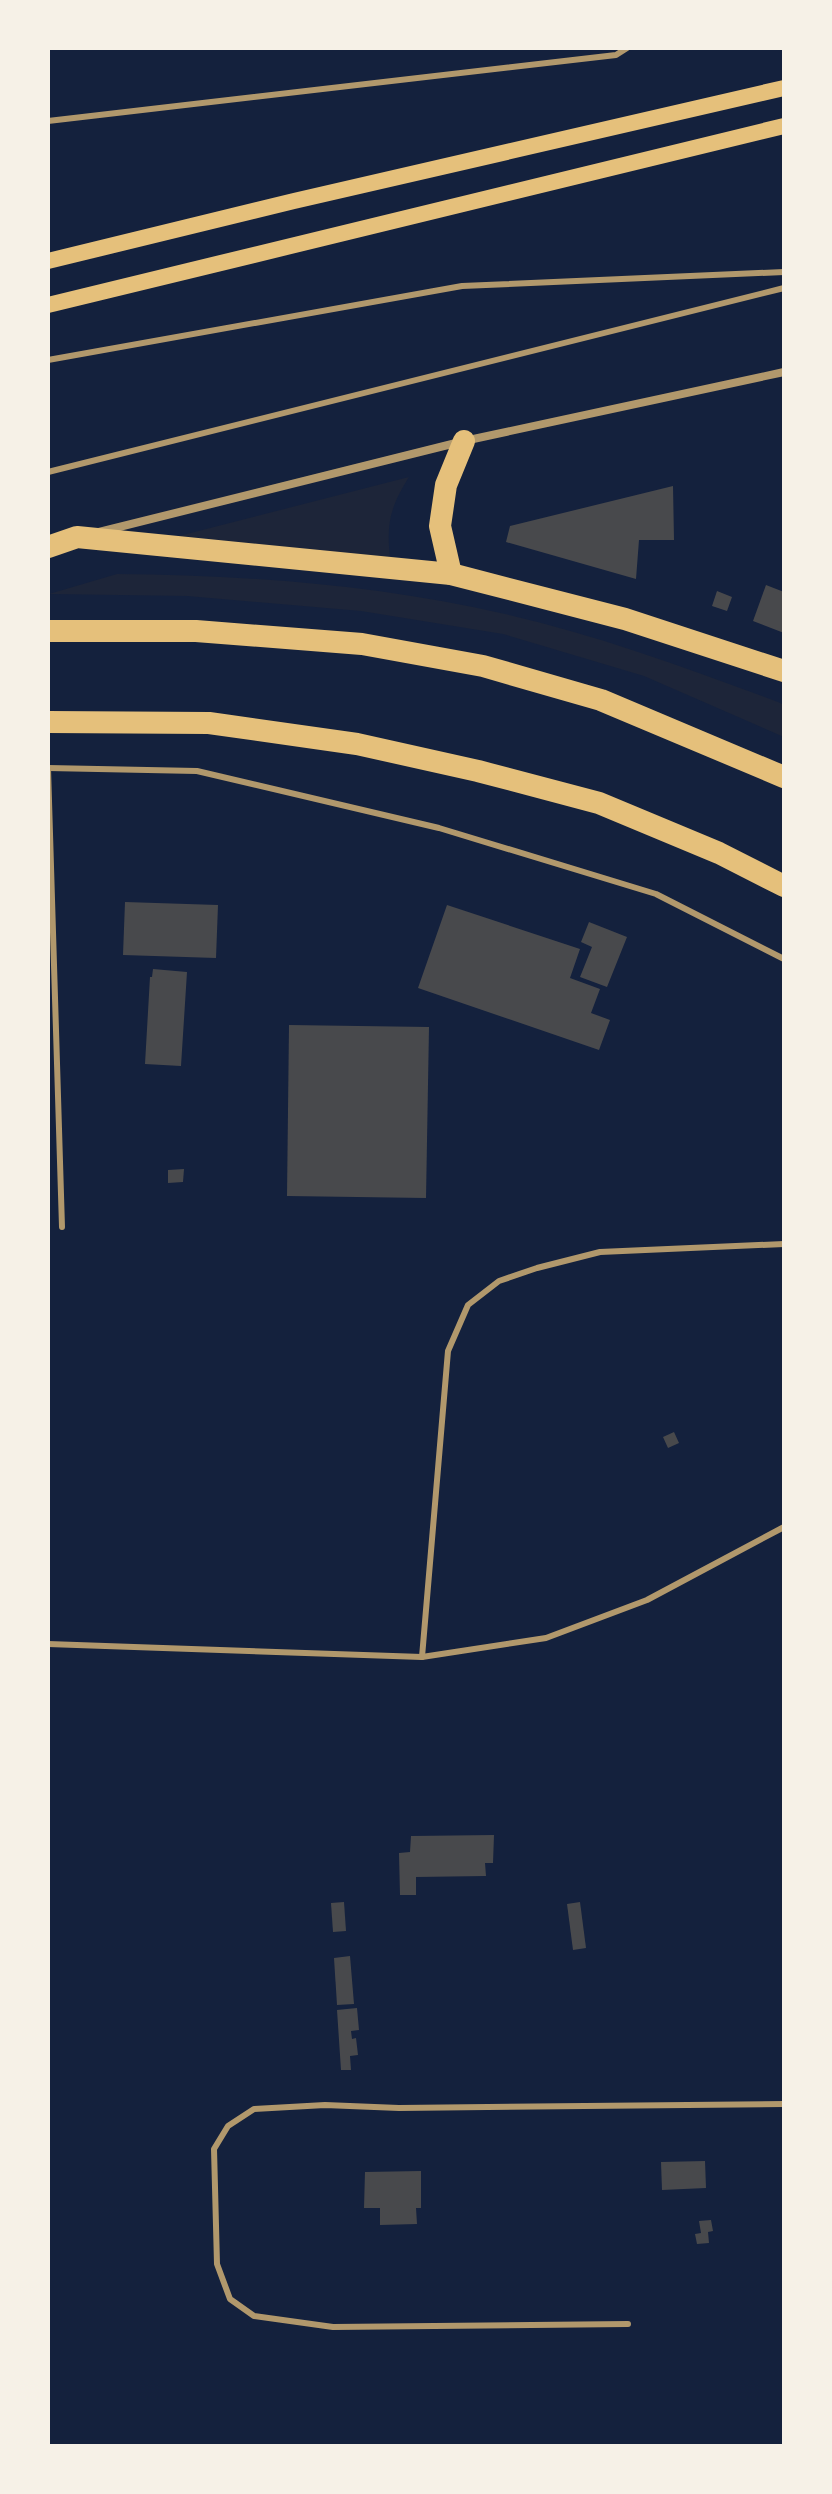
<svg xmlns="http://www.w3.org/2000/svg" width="832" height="2494" font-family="'Golos Text',sans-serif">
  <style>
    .green { fill: #1d2539 }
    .building { fill: #48494c }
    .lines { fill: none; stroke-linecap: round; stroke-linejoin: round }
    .service { stroke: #b1986c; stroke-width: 6 }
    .minor { stroke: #b1986c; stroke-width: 8 }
    .secondary { stroke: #e5c07b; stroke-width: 16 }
    .trunk { stroke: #e5c07b; stroke-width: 22 }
  </style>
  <rect width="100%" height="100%" fill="#14213d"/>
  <!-- green -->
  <g class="green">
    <path d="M409 477C391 506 386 522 390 557L179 536Z"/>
    <path d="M117 574C247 575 378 585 505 614 598 635 689 669 778 702L784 705V737L644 676 503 634 361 611 187 596 49 594Z"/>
  </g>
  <!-- building -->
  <g class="building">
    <polygon points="673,486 674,540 639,540 636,579 506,542 510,526"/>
    <polygon points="766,585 784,592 784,633 753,621"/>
    <polygon points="717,591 732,597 727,611 712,606"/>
    <polygon points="125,902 218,905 216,958 123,955"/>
    <polygon points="447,905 580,949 570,978 600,989 591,1013 610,1020 599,1050 418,988"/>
    <polygon points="589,922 627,937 607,987 580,977 592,947 581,942"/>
    <polygon points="153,969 187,972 181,1066 145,1064 150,977 152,977"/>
    <polygon points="289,1025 429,1027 426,1198 287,1196"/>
    <polygon points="184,1169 183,1182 168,1183 168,1170"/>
    <polygon points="674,1432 679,1443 668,1448 663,1437"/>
    <polygon points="494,1835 493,1863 485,1863 486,1876 416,1877 416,1895 400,1895 399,1853 410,1852 411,1836"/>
    <polygon points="344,1902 346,1931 333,1932 331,1903"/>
    <polygon points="580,1902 586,1948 573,1950 567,1904"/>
    <polygon points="350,1956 354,2004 337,2005 334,1958"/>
    <polygon points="357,2008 359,2030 351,2031 352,2039 356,2038 358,2055 350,2056 351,2070 341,2070 337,2010"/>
    <polygon points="705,2161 706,2188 662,2190 661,2162"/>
    <polygon points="421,2171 421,2208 416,2208 417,2224 380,2225 380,2208 364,2208 365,2172"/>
    <polygon points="711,2220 713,2231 708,2232 709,2243 697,2244 695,2234 701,2233 699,2221"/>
  </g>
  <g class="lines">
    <!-- service -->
    <g class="service">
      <polyline points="48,121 616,55 627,48"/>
      <polyline points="48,360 462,286 784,272"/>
      <polyline points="48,472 784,288"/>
      <polyline points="48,768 197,771 439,828 656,894 784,959"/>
      <polyline points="48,768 62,1227"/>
      <polyline points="48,1644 422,1657 546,1638 647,1600 784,1527"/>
      <polyline points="422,1657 448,1351 468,1305 499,1281 537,1268 600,1252 784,1244"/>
      <polyline points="628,2324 333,2327 254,2316 230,2299 217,2264 214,2149 228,2126 254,2109 325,2105 399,2108 784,2104"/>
    </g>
    <!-- minor -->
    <polyline class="minor" points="99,532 464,441 784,372"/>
    <!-- secondary -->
    <g class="secondary">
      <polyline points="48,261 294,201 784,88"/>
      <polyline points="48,305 784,126"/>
    </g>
    <!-- trunk -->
    <g class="trunk">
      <polyline points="48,547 77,537 451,574 625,619 784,671"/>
      <polyline points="451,574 440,526 446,485 464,441"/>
      <polyline points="48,631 196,631 362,644 483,666 601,700 784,777"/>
      <polyline points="48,722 209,723 357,744 478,771 599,803 719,853 784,886"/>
    </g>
  </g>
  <!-- border -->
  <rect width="832" height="2494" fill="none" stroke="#f6f1e7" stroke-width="100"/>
</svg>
